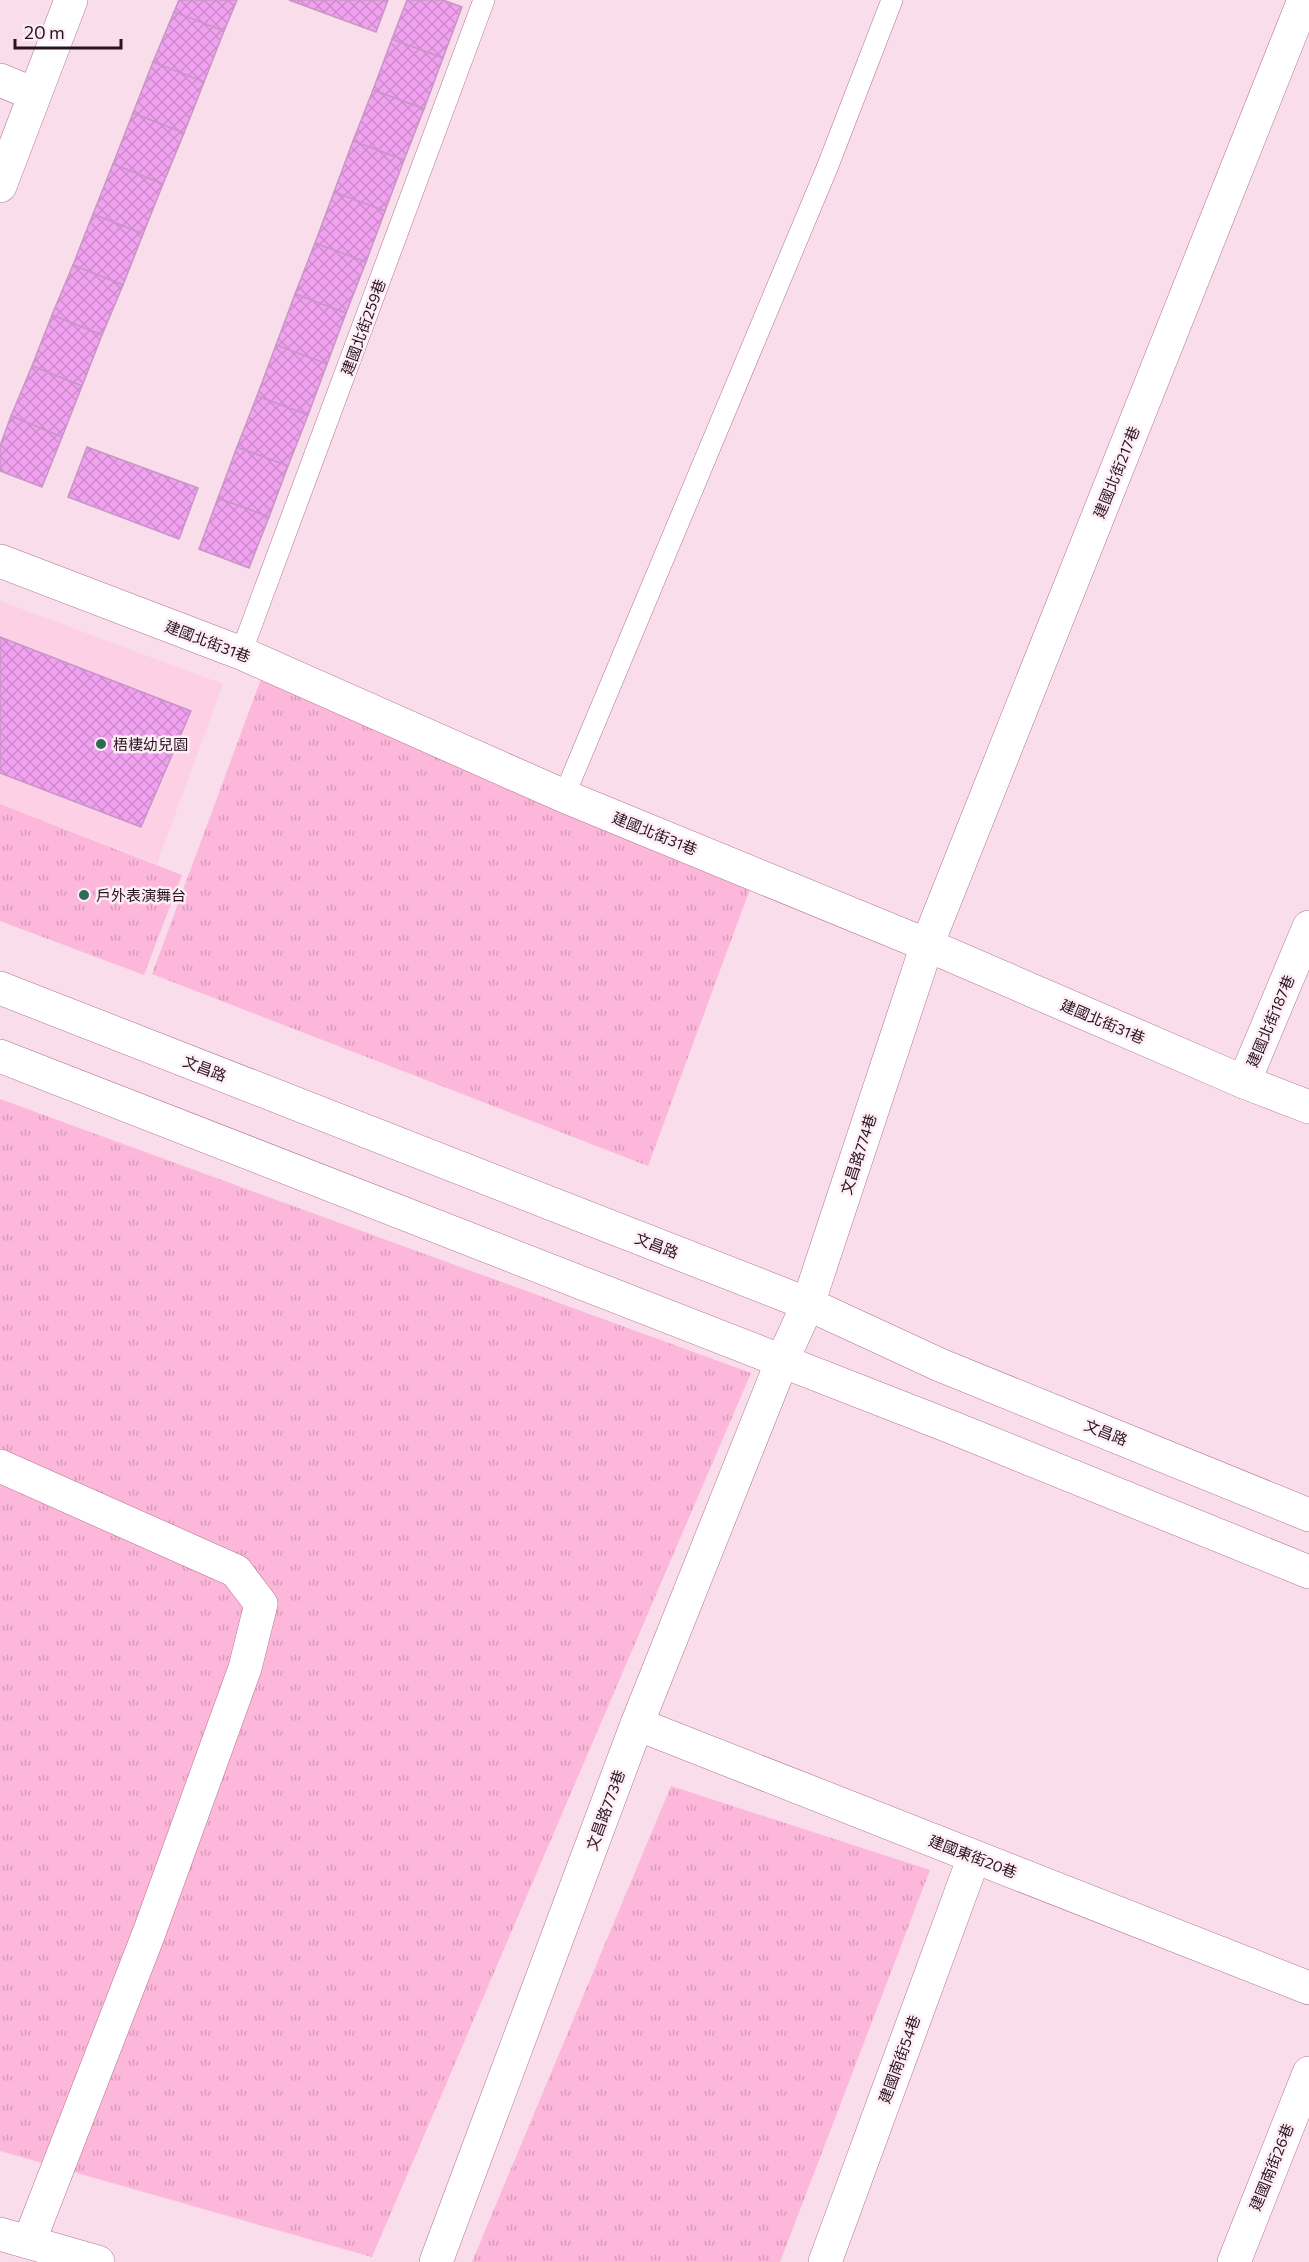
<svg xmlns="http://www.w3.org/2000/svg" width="1309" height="2262" font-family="Commissioner,'Noto Sans TC',sans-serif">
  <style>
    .built { fill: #fed0e6 }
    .grass { fill: url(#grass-tufts) }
    .building { fill: url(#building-cross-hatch); stroke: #c896c6; stroke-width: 1.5 }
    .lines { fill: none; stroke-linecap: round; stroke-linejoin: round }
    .lane-casing { stroke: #b07393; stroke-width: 22 }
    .street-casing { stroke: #b07393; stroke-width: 34 }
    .secondary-casing { stroke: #b07393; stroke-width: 34 }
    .lane { stroke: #fff; stroke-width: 21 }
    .street { stroke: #fff; stroke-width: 33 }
    .secondary { stroke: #fff; stroke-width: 33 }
    .poi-dot { fill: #2e6a54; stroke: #fdeef5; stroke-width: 2 }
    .labels { text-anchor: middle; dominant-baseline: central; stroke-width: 5; stroke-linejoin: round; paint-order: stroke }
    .street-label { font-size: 15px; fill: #29121f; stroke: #fdeef5 }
    .poi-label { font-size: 15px; fill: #29121f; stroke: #fdeef5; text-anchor: start }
  </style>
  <defs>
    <pattern id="grass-tufts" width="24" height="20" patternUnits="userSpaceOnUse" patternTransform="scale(1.5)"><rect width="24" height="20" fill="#fcb7da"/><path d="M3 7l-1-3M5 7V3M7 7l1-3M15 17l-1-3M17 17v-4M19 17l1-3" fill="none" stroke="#d89cbb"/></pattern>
    <pattern id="building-cross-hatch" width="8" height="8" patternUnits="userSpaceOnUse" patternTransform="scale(1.5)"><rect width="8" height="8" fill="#f0a1ef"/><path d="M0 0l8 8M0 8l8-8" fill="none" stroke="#ce8acc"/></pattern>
  </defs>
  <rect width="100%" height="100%" fill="#f9ddea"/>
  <!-- built -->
  <polygon class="built" points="0,601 223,684 157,864 0,804"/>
  <!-- grass -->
  <g class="grass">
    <polygon points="261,679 751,886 648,1166 152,974"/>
    <polygon points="0,804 182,875 144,975 0,921"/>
    <polygon points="0,1099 751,1373 372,2257 0,2151"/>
    <polygon points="671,1786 930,1870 780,2262 472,2262"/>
  </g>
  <!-- building -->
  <g class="building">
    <polygon points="179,0 237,0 224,31 174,12"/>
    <polygon points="289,0 388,0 376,32"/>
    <polygon points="407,0 443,0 462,7 443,58 392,39"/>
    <polygon points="174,12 224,31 204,82 153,62"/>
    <polygon points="392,39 443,58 424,109 373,90"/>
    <polygon points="153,62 204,82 184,133 133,113"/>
    <polygon points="373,90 424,109 404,160 353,141"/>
    <polygon points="133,113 184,133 163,184 113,164"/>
    <polygon points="353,141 404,160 385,211 334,192"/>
    <polygon points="113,164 163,184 143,234 93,214"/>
    <polygon points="334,192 385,211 366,262 315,243"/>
    <polygon points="93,214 143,234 123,285 73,265"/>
    <polygon points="315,243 366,262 346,313 295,294"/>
    <polygon points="73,265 123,285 102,335 52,315"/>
    <polygon points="295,294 346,313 327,364 276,345"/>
    <polygon points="52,315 102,335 82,386 32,366"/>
    <polygon points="276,345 327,364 308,415 257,396"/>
    <polygon points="32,366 82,386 62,437 11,416"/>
    <polygon points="257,396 308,415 288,466 237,447"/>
    <polygon points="11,416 62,437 42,487 0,471 0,446"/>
    <polygon points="87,447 198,488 179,539 68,497"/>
    <polygon points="237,447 288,466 269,517 218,498"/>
    <polygon points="218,498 269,517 249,568 199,549"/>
    <polygon points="0,637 191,711 141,827 0,773"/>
  </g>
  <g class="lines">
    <defs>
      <g id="lane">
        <polyline points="241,653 484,0"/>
        <polyline points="564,796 827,168 892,0"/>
      </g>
      <g id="street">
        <polyline points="0,80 34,94"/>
        <polyline points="0,186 71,0"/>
        <polyline points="0,561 241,653 564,796 927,945 1244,1082 1309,1107"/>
        <polyline points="1244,1082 1309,927"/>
        <polyline points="0,1466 236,1571 261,1604 245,1668 149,1933 29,2242"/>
        <polyline points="637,1724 1309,1988"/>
        <polyline points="0,2234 98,2262"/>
        <polyline points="436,2262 637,1724 782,1361 808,1304 927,945 1304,0"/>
        <polyline points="825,2262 974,1857"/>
        <polyline points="1234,2262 1309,2073"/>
      </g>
      <g id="secondary">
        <polyline points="0,988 808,1304 940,1365 1309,1515"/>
        <polyline points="0,1056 951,1427 1309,1572"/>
      </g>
    </defs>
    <!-- lane casing -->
    <use href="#lane" class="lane-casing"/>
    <!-- street casing -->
    <use href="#street" class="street-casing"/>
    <!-- secondary casing -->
    <use href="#secondary" class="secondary-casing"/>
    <!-- lane -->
    <use href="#lane" class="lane"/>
    <!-- street -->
    <use href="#street" class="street"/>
    <!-- secondary -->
    <use href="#secondary" class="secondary"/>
  </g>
  <!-- markers -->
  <g class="poi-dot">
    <circle cx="101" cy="744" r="6"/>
    <circle cx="84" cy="895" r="6"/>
  </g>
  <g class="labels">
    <!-- street labels -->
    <g class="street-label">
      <text transform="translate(363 327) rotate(-70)">建國北街259巷</text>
      <text transform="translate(1116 472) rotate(-68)">建國北街217巷</text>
      <text transform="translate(208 641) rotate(21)">建國北街31巷</text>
      <text transform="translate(655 833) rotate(22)">建國北街31巷</text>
      <text transform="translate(1103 1021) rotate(23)">建國北街31巷</text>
      <text transform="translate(1270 1021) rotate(-67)">建國北街187巷</text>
      <text transform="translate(205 1068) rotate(21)">文昌路</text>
      <text transform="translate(858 1154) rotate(-72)">文昌路774巷</text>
      <text transform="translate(657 1245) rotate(21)">文昌路</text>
      <text transform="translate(1106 1432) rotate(22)">文昌路</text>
      <text transform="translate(605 1810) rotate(-70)">文昌路773巷</text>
      <text transform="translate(973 1856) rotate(21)">建國東街20巷</text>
      <text transform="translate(899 2059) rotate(-70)">建國南街54巷</text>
      <text transform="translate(1271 2167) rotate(-68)">建國南街26巷</text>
    </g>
    <!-- poi labels -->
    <g class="poi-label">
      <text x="113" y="744">梧棲幼兒園</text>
      <text x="96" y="895">戶外表演舞台</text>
    </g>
  </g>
  <!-- scale -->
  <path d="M15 39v9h106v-9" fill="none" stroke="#29121f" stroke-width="3"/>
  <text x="24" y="39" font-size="18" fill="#29121f" stroke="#fdeef5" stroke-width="4.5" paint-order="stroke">20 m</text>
</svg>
